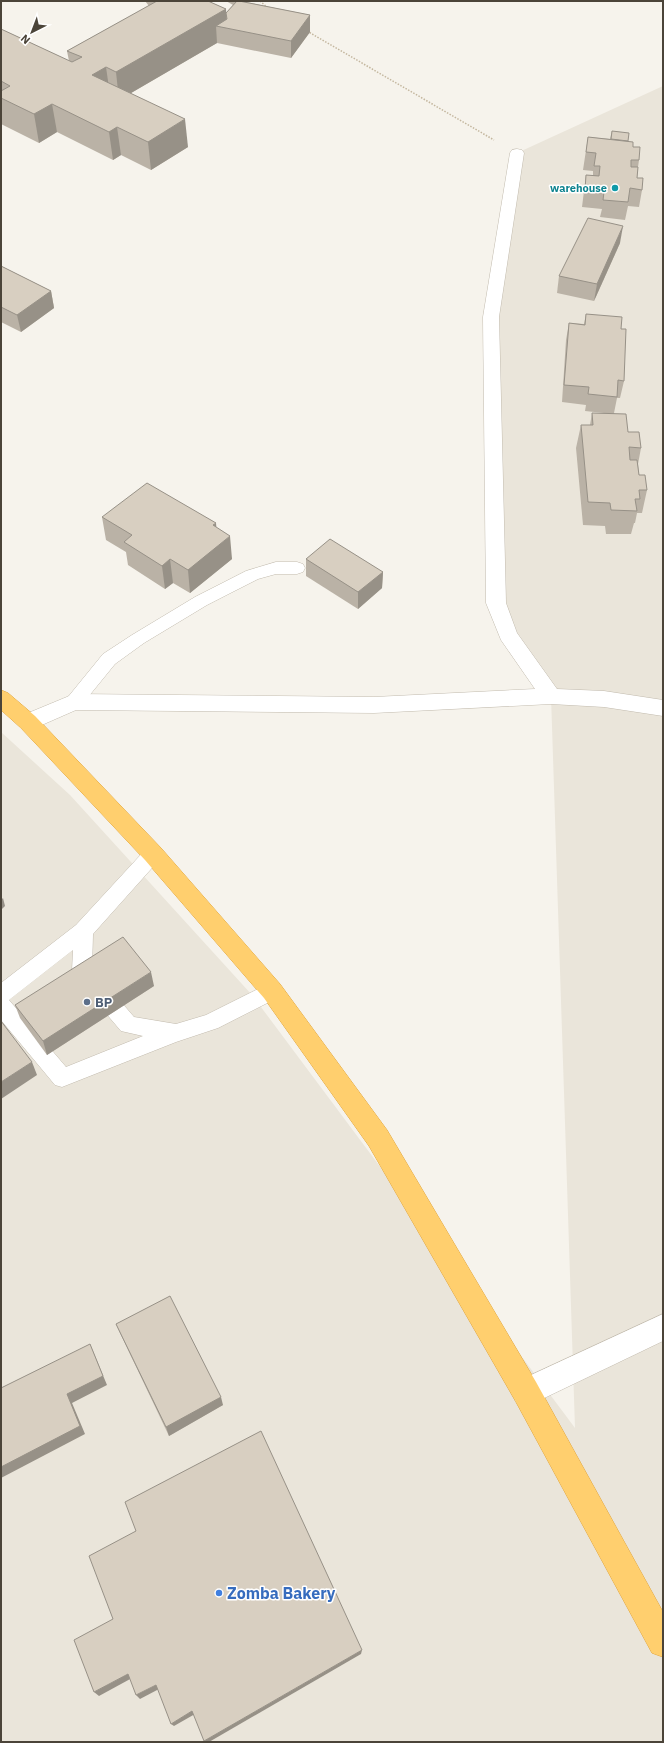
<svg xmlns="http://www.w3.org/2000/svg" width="664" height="1743" font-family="'IBM Plex Sans',sans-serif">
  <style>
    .residential { fill: #eae5da }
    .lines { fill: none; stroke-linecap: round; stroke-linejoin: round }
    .lane-casing { stroke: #c2bbae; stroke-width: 1 }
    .street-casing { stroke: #c2bbae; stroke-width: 1 }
    .highway-casing { stroke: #e0a43c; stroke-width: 1 }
    .path { stroke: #c4b79f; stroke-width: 1.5; stroke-dasharray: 1.5 1.5; stroke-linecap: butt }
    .lane { fill: #fff; fill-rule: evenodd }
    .street { fill: #fff; fill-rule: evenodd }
    .highway { fill: #ffcf6e; fill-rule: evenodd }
    .wall { fill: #bab2a6 }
    .shaded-wall { fill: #979187 }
    .building { fill: #d8cfc1; stroke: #979187 }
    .culture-dot { fill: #0f9aa8; stroke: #fff; stroke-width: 1.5 }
    .service-dot { fill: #5c6f8a; stroke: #fff; stroke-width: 1.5 }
    .shop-dot { fill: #3f7fe0; stroke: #fff; stroke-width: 1.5 }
    .labels { text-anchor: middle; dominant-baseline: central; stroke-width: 3; stroke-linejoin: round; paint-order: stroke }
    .far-culture-label { font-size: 11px; font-weight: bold; fill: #0d838f; stroke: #fff; text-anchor: end }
    .service-label { font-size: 13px; font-weight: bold; fill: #4e5e75; stroke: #fff; text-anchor: start }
    .near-shop-label { font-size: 16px; font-weight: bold; fill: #366cbe; stroke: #fff; text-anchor: start }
  </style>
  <rect width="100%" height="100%" fill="#f6f3ec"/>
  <!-- residential -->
  <polygon class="residential" points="663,86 663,1742 1,1742 1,732 70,795 252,995 575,1428 551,696 502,622 491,336 517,153"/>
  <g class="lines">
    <defs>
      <g id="lane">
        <polygon points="276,562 297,562 303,564 305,568 303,572 297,574 276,574 258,579 207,605 144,643 115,664 80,707 74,709 68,707 65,702 68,697 103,654 132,635 195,597 246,571"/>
        <path d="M153 846 160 849 162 854 160 859 93 934 92 968 134 1017 176 1024 206 1015 272 982 279 985 282 991 279 997 218 1028 176 1042 62 1087 55 1085 1 1020V983L76 925 146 849ZM73 950 72 971 75 977 121 1031 143 1036 66 1067 9 1000Z"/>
      </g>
      <g id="street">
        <polygon points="517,149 522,150 524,153 499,317 506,603 517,633 557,689 604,691 663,700 663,716 604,707 551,704 374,713 76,710 35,728 28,730 21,728 18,722 21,716 74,694 374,697 535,689 501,640 486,603 483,317 510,153 512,150"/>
        <polygon points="663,1314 663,1341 536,1402 526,1406 516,1402 512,1392 516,1382"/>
      </g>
      <polygon id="highway" points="1,690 8,693 35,716 161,848 280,984 387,1130 536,1382 663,1612 663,1657 652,1653 516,1402 369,1146 264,998 145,860 21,728 1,710"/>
    </defs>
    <!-- lane casing -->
    <use href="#lane" class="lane-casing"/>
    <!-- street casing -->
    <use href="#street" class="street-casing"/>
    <!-- highway casing -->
    <use href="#highway" class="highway-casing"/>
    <!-- path -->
    <g class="path">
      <polyline points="260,1 268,8"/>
      <polyline points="307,31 494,140"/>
    </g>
    <!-- lane -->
    <use href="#lane" class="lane"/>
    <!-- street -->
    <use href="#street" class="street"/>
    <!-- highway -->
    <use href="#highway" class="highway"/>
  </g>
  <!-- wall -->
  <g class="wall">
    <polygon points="145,1 208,1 226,9 226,13 233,5 226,1 248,1 246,2 310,15 310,32 291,58 217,43 131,93 188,147 151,170 121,155 113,160 57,132 39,143 1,124 1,29 69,61 67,51 149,6"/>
    <polygon points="612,131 628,141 633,147 639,160 638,167 637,178 642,190 639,207 628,206 625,220 600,217 602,209 582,207 586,175 593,176 593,171 583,170 588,137 610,139"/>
    <polygon points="620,243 594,301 557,293 559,276"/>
    <polygon points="1,266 51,291 54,308 21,332 1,322"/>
    <polygon points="586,314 621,329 624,381 620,398 617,398 614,413 628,432 641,448 638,464 639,475 647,490 642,513 637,513 635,523 634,523 631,534 606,534 605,526 583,525 576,448 581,425 590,425 592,413 604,413 585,411 586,405 562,402 566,340 569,323 584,324"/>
    <polygon points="102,517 217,528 232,559 190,593 173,583 165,589 128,565 126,552 106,540"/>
    <polygon points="306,559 383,572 382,588 358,609 306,576"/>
    <polygon points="154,986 47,1055 20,1018 15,1005"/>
    <polygon points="116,1324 223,1405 169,1436 120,1333"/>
  </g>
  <!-- shaded-wall -->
  <g class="shaded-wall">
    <polygon points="226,9 227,28 216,26 217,43 119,100 116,72"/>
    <polygon points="310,15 310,32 291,58 291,41"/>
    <polygon points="106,67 110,95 92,75"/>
    <polygon points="52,104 57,132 39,143 34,114"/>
    <polygon points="185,119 188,147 151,170 148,142"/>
    <polygon points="117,127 121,155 113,160 109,132"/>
    <polygon points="623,226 620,243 594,301 597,284"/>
    <polygon points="51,291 54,308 21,332 17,315"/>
    <polygon points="216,523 218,546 230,536 232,559 190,593 188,570 213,525"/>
    <polygon points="170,559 173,583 165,589 162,566"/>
    <polygon points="383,572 382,588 358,609 358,592"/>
    <polygon points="3,898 5,906 1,910 1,900"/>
    <polygon points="151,972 154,986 47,1055 43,1041"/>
    <polygon points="32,1062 37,1075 1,1099 1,1082"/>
    <polygon points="90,1344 107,1385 72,1403 85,1434 1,1478 1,1467 67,1394"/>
    <polygon points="221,1397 223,1405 169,1436 166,1427"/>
    <polygon points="362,1650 361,1654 209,1742 205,1742 204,1741"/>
    <polygon points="128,1674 132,1678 99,1696 94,1692"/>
    <polygon points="156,1685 159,1689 140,1699 136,1695"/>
    <polygon points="192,1711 195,1714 174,1726 171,1724"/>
  </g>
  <!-- building -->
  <g class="building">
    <polygon points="157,1 208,1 226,9 116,72 106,67 92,75 185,119 148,142 117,127 109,132 52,104 34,114 1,98 1,91 10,86 1,81 1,29 72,62 82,57 67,51"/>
    <polygon points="237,1 239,1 310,15 291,41 216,26 227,19 226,13"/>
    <polygon points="612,131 629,133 628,141 611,139"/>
    <polygon points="588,137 633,142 633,147 640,147 639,160 631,160 631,167 638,167 637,178 643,178 642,190 630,188 628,202 603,200 604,192 585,190 586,175 599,176 600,166 594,166 596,153 586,152"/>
    <polygon points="588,218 623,226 597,284 559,276"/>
    <polygon points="1,266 51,291 17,315 1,307"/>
    <polygon points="586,314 622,317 621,329 626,329 624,381 618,380 617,397 588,394 589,387 564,385 569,323 585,325"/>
    <polygon points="592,413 626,414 628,432 639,432 641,448 629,447 630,460 637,460 639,475 645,475 647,490 639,490 640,499 635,499 637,511 611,510 610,503 588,502 581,425 593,425"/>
    <polygon points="147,483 216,523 213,525 230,536 188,570 170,559 162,566 124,542 132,535 102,517"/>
    <polygon points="330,539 383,572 358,592 306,559"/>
    <polygon points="123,937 151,972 43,1041 15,1005"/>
    <polygon points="1,1021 32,1062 1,1082"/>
    <polygon points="170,1296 221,1397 166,1427 116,1324"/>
    <polygon points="90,1344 103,1376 67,1394 80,1426 1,1467 1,1388"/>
    <polygon points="261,1431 362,1650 204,1741 192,1711 171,1724 156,1685 136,1695 128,1674 94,1692 74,1640 113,1619 89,1556 136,1531 125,1502"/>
  </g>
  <!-- markers -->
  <circle class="culture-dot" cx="615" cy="188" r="4"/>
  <circle class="service-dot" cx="87" cy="1002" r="4"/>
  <circle class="shop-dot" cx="219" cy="1593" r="4"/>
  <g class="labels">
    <!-- far-culture labels -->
    <g class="far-culture-label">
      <text x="607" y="188">warehouse</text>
    </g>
    <!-- service labels -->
    <g class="service-label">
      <text x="95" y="1002">BP</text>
    </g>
    <!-- near-shop labels -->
    <g class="near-shop-label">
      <text x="227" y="1593">Zomba Bakery</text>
    </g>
  </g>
  <!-- border -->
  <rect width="664" height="1743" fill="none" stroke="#4b4439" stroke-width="4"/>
  <!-- north arrow -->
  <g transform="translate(32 32) rotate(222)" stroke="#ffffff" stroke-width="3" paint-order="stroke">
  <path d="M0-3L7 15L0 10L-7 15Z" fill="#4b4439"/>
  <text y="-6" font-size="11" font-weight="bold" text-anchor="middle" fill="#4b4439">N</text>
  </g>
</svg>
